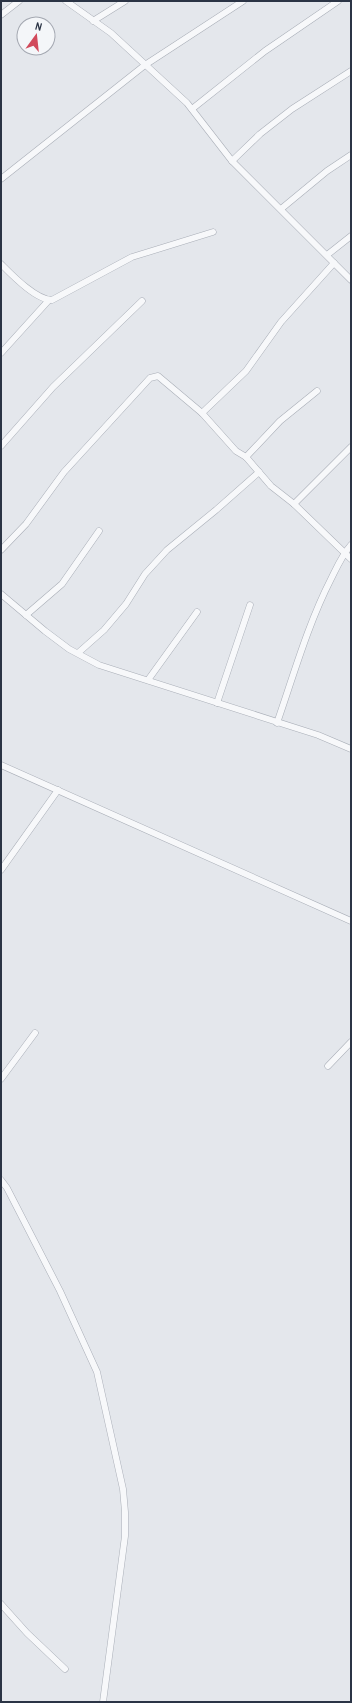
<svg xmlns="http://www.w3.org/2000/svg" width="352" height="1703" font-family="'Archivo Narrow',sans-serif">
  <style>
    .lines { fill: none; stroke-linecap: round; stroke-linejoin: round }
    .street-casing { stroke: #a9aeb7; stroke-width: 7 }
    .street { stroke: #f7f8fa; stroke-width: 6 }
  </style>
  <rect width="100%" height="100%" fill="#e4e7ec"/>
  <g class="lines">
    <defs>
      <g id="street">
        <polyline points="66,1 111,33 187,103 232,161 351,280"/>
        <polyline points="1,15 19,1"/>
        <polyline points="93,21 125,1"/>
        <polyline points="192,109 265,51 338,1"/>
        <polyline points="232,161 260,134 292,109 351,71"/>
        <polyline points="1,179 145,65 243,1"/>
        <polyline points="281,209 327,171 351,155"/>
        <polyline points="327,255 351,236"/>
        <path d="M1 264C12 275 36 300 52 300L132 257 213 232"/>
        <polyline points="1,353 49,300"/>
        <polyline points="202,413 246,371 281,322 334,263"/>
        <polyline points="1,446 53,387 142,301"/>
        <polyline points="246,457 280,421 317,391"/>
        <polyline points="294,504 351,447"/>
        <polyline points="1,550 26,524 64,472 150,378 158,376 202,413 236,451 246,457 271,486 294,504 351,559"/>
        <polyline points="1,594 45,631 69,649 99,665 318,735 351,749"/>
        <polyline points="26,615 62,584 99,531"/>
        <polyline points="78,653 104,630 126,604 145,574 167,550 216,510 259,472"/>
        <polyline points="148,680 197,612"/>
        <polyline points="217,703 250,605"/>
        <path d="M277 723C294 674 308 624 331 579 337 567 342 555 351 545"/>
        <polyline points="1,765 351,921"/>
        <polyline points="1,870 58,790"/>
        <polyline points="328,1066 351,1042"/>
        <polyline points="1,1079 35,1033"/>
        <polyline points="1,1180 7,1188 60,1291 97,1372 123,1489 125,1512 125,1536 103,1702"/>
        <polyline points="1,1604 27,1633 65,1669"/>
      </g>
    </defs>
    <!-- street casing -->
    <use href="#street" class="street-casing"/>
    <!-- street -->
    <use href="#street" class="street"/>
  </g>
  <!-- border -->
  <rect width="352" height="1703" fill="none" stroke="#2b3445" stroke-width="4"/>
  <!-- north arrow -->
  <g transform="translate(36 36) rotate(15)"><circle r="19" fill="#f4f6f9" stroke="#a4a8b1"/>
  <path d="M0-3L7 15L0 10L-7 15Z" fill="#d1495b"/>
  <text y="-6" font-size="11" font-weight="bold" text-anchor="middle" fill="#2b3445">N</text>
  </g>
</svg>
